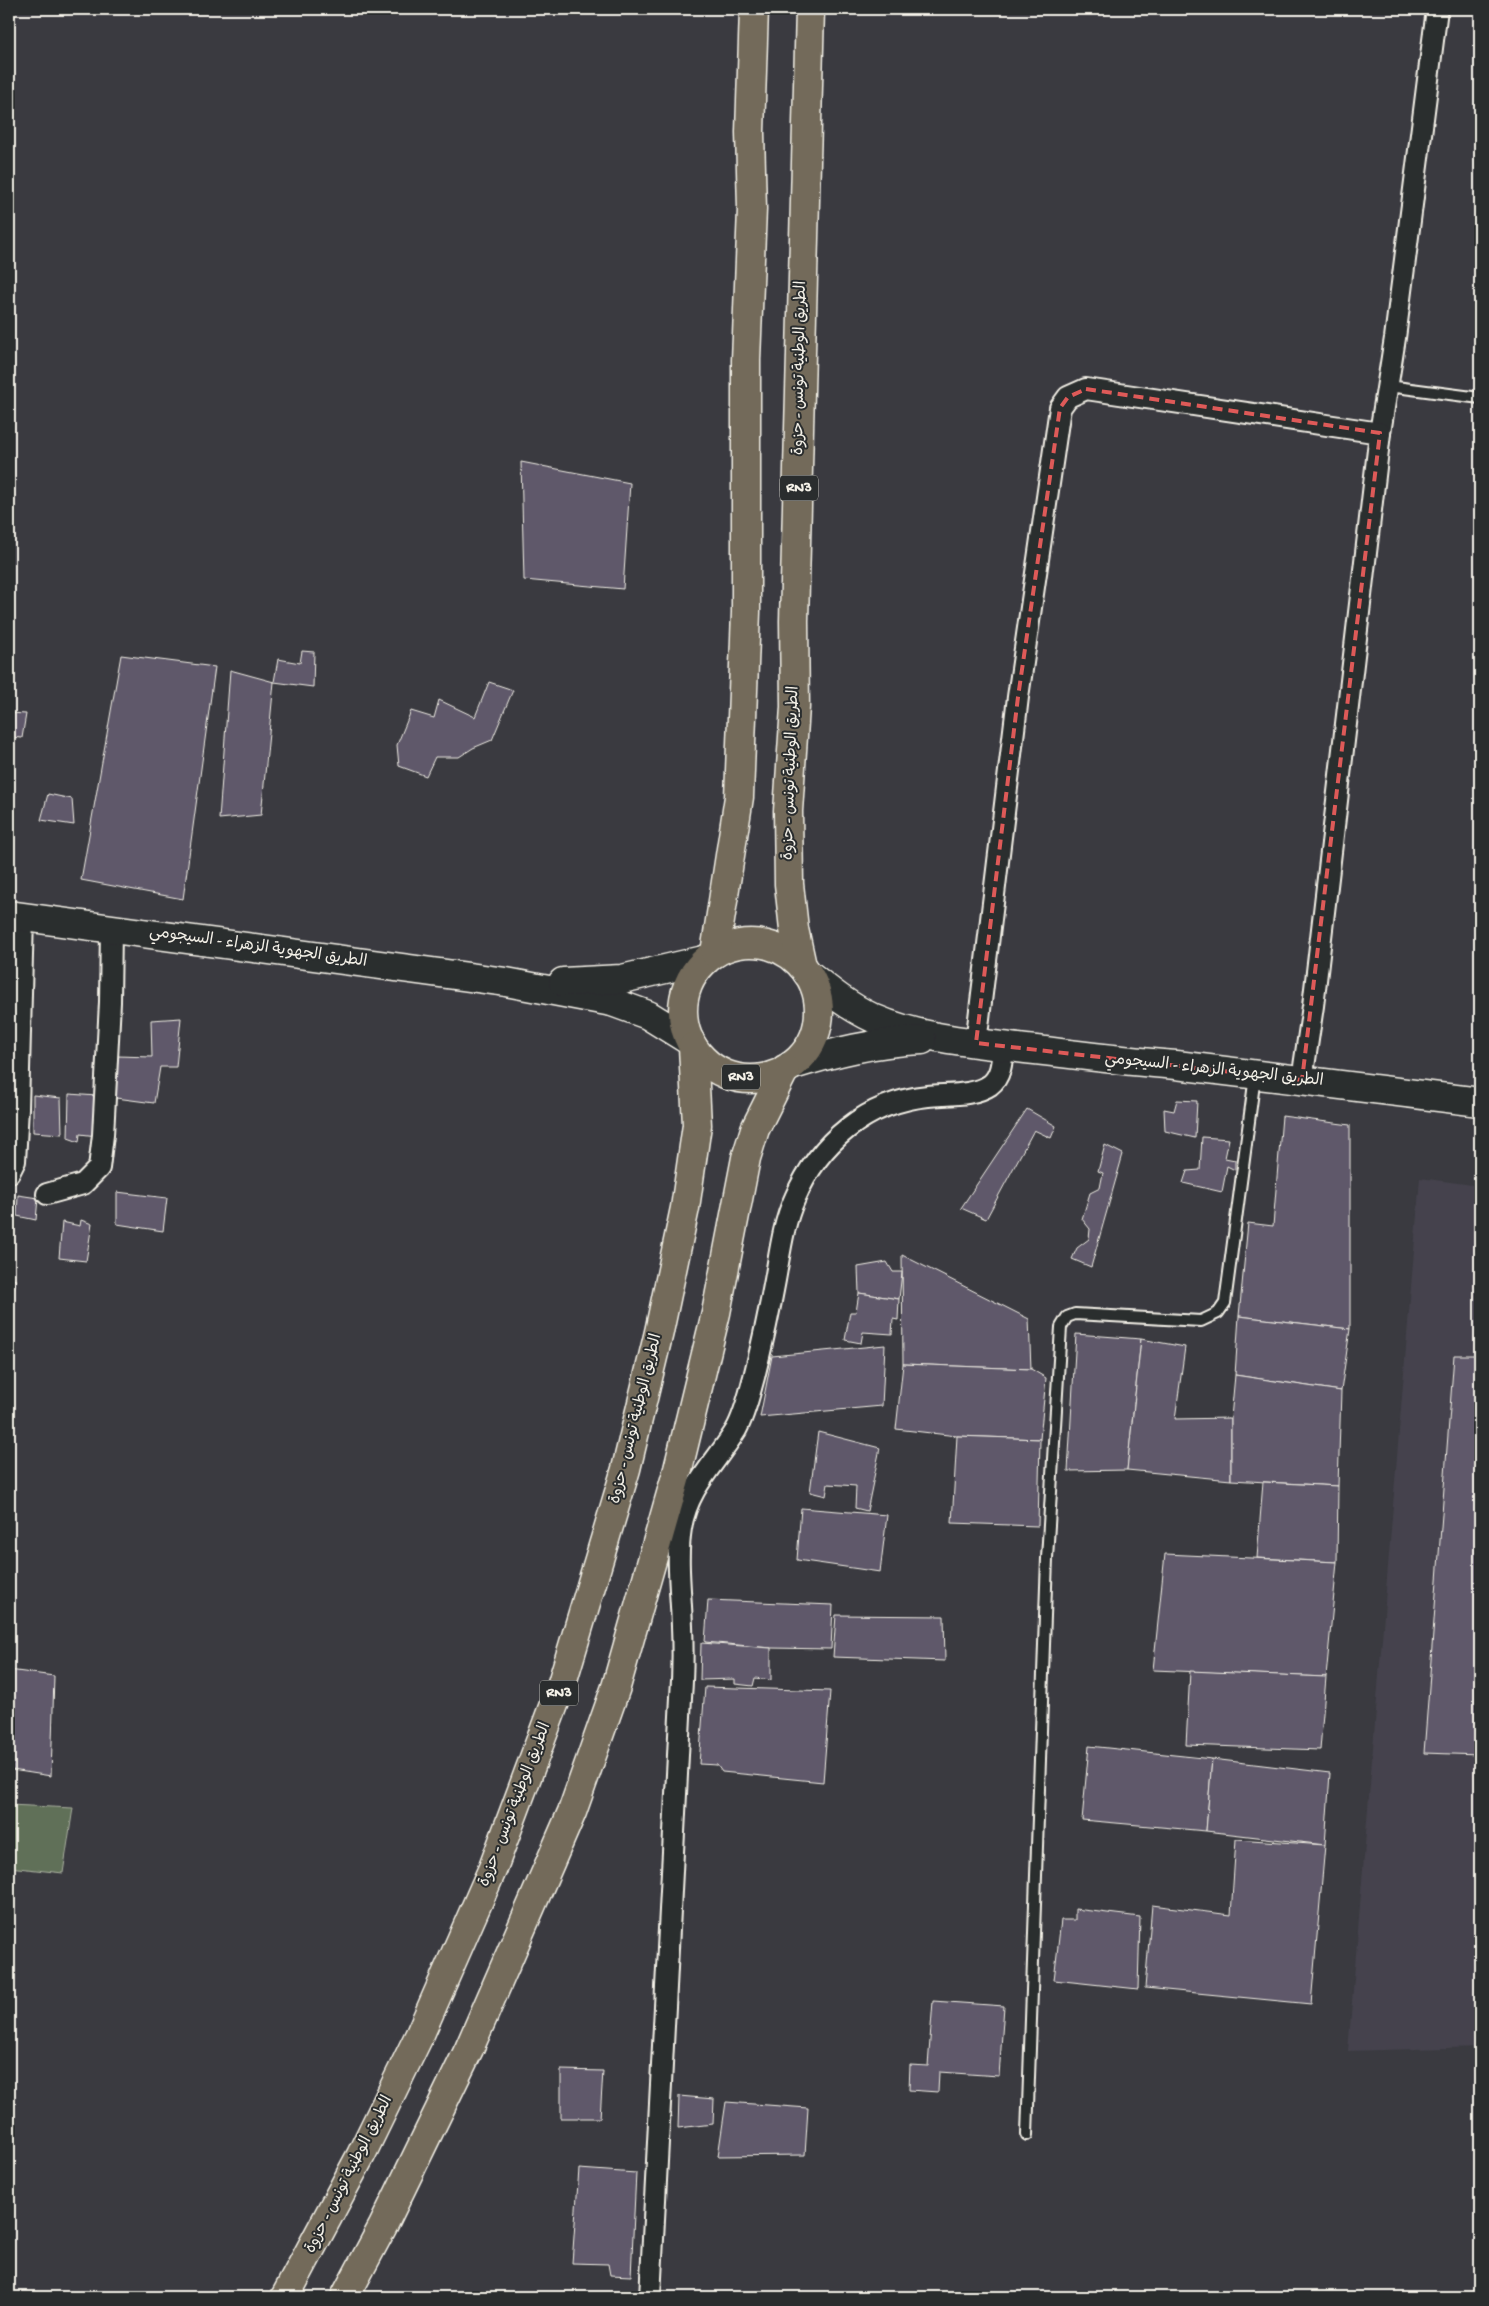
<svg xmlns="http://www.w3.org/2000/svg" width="1489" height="2306" font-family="'Gochi Hand','Playpen Sans Arabic',sans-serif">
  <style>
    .built { fill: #45434d }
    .park { fill: #607058; stroke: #aab0a0 }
    .building { fill: #5e596a; stroke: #f4f1e8 }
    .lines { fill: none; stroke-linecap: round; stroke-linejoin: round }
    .lane-casing { stroke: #f4f1e8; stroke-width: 14 }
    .street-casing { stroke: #f4f1e8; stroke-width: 24 }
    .secondary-casing { stroke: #f4f1e8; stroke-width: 31 }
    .highway-casing { stroke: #f4f1e8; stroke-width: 31 }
    .lane { stroke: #2a2d2e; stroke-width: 10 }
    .street { stroke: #2a2d2e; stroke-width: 20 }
    .secondary { stroke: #2a2d2e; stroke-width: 28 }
    .highway { stroke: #736b5a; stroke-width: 28 }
    .marked { fill: none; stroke: #de5a58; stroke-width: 4; stroke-dasharray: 10 6; stroke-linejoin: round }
    .labels { text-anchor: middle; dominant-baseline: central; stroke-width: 4; stroke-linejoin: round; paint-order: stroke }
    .shield { fill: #2a2d2e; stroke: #b7b6b0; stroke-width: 1 }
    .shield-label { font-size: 15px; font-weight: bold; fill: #f4f1e8 }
    .street-label { font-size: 16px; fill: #f4f1e8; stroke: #2a2d2e }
  </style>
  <rect width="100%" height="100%" fill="#3a3a40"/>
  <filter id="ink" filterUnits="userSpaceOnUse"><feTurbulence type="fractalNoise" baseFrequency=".02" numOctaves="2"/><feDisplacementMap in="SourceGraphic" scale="10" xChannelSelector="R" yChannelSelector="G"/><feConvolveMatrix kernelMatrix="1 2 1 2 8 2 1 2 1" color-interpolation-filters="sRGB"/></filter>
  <g filter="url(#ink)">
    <!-- built -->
    <polygon class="built" points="1420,1178 1480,1186 1480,2047 1348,2051"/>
    <!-- park -->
    <polygon class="park" points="9,1805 73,1808 63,1873 9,1867"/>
    <!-- building -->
    <g class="building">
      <polygon points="521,462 630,483 623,589 524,580"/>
      <polygon points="302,651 314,652 313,687 274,682 278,659 300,663"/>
      <polygon points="121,655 215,667 183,899 81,880"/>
      <polygon points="230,670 274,682 261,815 219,819"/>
      <polygon points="489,682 513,690 492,740 473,748 459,757 435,757 426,776 399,766 397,745 411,711 434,718 439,700 475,717"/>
      <polygon points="9,713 26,714 22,738 9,737"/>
      <polygon points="48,794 72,799 74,825 41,820"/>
      <polygon points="181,1018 176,1067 160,1067 154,1103 116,1098 117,1056 152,1057 151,1020"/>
      <polygon points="69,1094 97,1096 97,1136 80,1134 79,1142 68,1138"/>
      <polygon points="33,1095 61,1098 62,1134 33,1132"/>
      <polygon points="1177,1100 1197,1101 1195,1138 1165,1131 1164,1109 1174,1111"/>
      <polygon points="1027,1109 1056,1126 1051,1138 1034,1130 986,1219 961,1208"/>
      <polygon points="1282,1116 1350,1125 1350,1329 1239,1316 1248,1223 1273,1226"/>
      <polygon points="1202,1137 1229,1139 1225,1158 1235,1160 1235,1170 1227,1166 1222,1192 1183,1183 1187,1171 1200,1170"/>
      <polygon points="1105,1145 1123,1154 1091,1267 1072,1259 1077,1248 1089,1239 1090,1229 1082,1219 1090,1193 1100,1188 1103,1173 1098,1171"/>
      <polygon points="117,1192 167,1198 163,1231 117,1224"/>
      <polygon points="18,1195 38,1198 36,1220 17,1216"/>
      <polygon points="81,1220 92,1224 86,1261 59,1258 62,1222 80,1226"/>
      <polygon points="902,1255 1029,1319 1031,1369 903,1364"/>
      <polygon points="887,1262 893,1272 902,1272 899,1299 859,1293 858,1267"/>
      <polygon points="9,1278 16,1280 10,1308 9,1307"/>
      <polygon points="859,1293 899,1299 898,1320 893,1319 892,1334 863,1332 861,1343 845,1340 850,1312 856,1312"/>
      <polygon points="1239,1316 1350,1329 1341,1391 1235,1375"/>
      <polygon points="1076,1334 1141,1339 1127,1470 1068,1471"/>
      <polygon points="1141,1339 1185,1347 1175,1419 1231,1418 1231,1480 1127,1470"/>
      <polygon points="885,1345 882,1406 760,1417 772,1356"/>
      <polygon points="1480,1351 1480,1755 1424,1753 1454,1355 1480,1355"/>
      <polygon points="903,1364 1031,1369 1046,1378 1040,1439 957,1436 896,1429"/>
      <polygon points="1235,1375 1341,1391 1338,1486 1231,1480 1231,1418"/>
      <polygon points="818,1432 880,1448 867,1511 855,1508 856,1486 828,1484 826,1496 810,1492"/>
      <polygon points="957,1436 1040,1439 1038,1526 952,1523"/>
      <polygon points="1263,1482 1338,1486 1337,1562 1257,1558"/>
      <polygon points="801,1508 887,1515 880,1572 797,1560"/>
      <polygon points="1165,1554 1337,1562 1326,1677 1153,1670"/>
      <polygon points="708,1600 833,1605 831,1649 771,1648 705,1642"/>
      <polygon points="836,1615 944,1616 945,1661 833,1657"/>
      <polygon points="701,1643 771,1648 771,1680 755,1678 753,1686 735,1684 735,1679 700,1680"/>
      <polygon points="9,1670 54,1676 51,1776 12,1770 13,1737 9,1737"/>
      <polygon points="1190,1671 1326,1677 1320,1750 1186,1745"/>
      <polygon points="705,1687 830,1691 823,1782 722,1772 717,1765 699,1764"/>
      <polygon points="1089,1746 1212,1759 1206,1831 1082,1820"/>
      <polygon points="1212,1759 1330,1773 1325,1845 1206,1831"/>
      <polygon points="1236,1839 1325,1845 1311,2004 1145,1988 1152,1905 1231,1915"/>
      <polygon points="1075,1909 1140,1917 1138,1989 1054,1980 1061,1920 1075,1920"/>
      <polygon points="933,2001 1004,2006 999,2076 939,2072 938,2092 909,2090 910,2065 928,2066"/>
      <polygon points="561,2070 603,2071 600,2118 561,2118"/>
      <polygon points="679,2096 714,2099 713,2124 678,2128"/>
      <polygon points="726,2102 808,2108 805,2155 718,2156"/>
      <polygon points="579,2169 636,2173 631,2276 610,2275 608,2264 572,2263"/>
    </g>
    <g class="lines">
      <defs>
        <g id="lane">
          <polyline points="1388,386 1480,398"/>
          <polyline points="1027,2135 1047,1558 1061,1327 1067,1317 1075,1314 1201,1321 1218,1313 1225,1303 1255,1076"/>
        </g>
        <g id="street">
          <polyline points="1380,433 1395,338 1437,9"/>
          <polyline points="976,1043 1018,697 1060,408 1068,397 1086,389 1380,433 1313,1006 1302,1080"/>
          <polyline points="9,1173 15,1161 18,1108 23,917"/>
          <polyline points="47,1194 83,1184 99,1168 103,1135 110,1002 111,928"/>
          <path d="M650 2297C659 2097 669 1897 681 1697 683 1673 683 1650 682 1626 681 1594 676 1560 681 1528 688 1487 715 1464 736 1430 745 1414 749 1395 754 1377 762 1345 769 1313 775 1280 780 1253 783 1224 795 1198 819 1142 867 1102 928 1096 947 1094 974 1096 990 1085 1002 1076 1002 1059 1003 1046"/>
        </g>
        <g id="secondary">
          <polyline points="9,915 506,982 612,1002 648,1015 690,1041"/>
          <path d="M807 973C828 990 849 1007 873 1018 919 1038 969 1042 1018 1048 1071 1054 1123 1061 1176 1065L1480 1102"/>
          <polyline points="563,982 622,979 704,960"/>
          <path d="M790 1066C834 1052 875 1042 922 1040"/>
        </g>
        <g id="highway">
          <circle cx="751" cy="1011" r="68"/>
          <polyline points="715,953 739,797 746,612 746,360 752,209 750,132 754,9"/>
          <polyline points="802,966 794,929 789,884 788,811 795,707 794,621 810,9"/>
          <polyline points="285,2297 361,2155 420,2034 493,1868 562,1683 626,1469 659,1332 685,1208 697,1125 693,1047"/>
          <polyline points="345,2297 383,2226 469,2049 572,1812 616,1687 678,1469 716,1313 746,1158 755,1129 785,1069"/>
        </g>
      </defs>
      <!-- lane casing -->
      <use href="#lane" class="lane-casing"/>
      <!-- street casing -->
      <use href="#street" class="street-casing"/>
      <!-- secondary casing -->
      <use href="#secondary" class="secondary-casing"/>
      <!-- highway casing -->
      <use href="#highway" class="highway-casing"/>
      <!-- lane -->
      <use href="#lane" class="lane"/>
      <!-- street -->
      <use href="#street" class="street"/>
      <!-- secondary -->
      <use href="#secondary" class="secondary"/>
      <!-- highway -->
      <use href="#highway" class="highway"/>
    </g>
  </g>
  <!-- marked area -->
  <path class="marked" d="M1086 389 1380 433 1302 1080 976 1043 1018 697 1060 408 1068 397Z"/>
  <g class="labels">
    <!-- shield labels -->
    <g class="shield">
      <rect x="780" y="475.5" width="38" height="25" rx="4"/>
      <rect x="722" y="1064.5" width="38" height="25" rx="4"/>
      <rect x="540" y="1680.5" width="38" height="25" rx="4"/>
    </g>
    <g class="shield-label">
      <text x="799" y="488">RN3</text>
      <text x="741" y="1077">RN3</text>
      <text x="559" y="1693">RN3</text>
    </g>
    <!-- street labels -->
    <g class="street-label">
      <text transform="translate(801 368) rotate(-89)">الطريق الوطنية تونس - حزوة</text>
      <text transform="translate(792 773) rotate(-88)">الطريق الوطنية تونس - حزوة</text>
      <text transform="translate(258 948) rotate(8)">الطريق الجهوية الزهراء - السيجومي</text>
      <text transform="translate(1214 1071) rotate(6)">الطريق الجهوية الزهراء - السيجومي</text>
      <text transform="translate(637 1419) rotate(-76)">الطريق الوطنية تونس - حزوة</text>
      <text transform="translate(516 1805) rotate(-69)">الطريق الوطنية تونس - حزوة</text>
      <text transform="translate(350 2175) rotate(-63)">الطريق الوطنية تونس - حزوة</text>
    </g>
  </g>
  <!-- margin -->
  <rect width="1489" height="2306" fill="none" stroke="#2a2d2e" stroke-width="30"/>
  <rect x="15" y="15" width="1459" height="2276" fill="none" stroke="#f4f1e8" stroke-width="2" filter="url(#ink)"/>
</svg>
